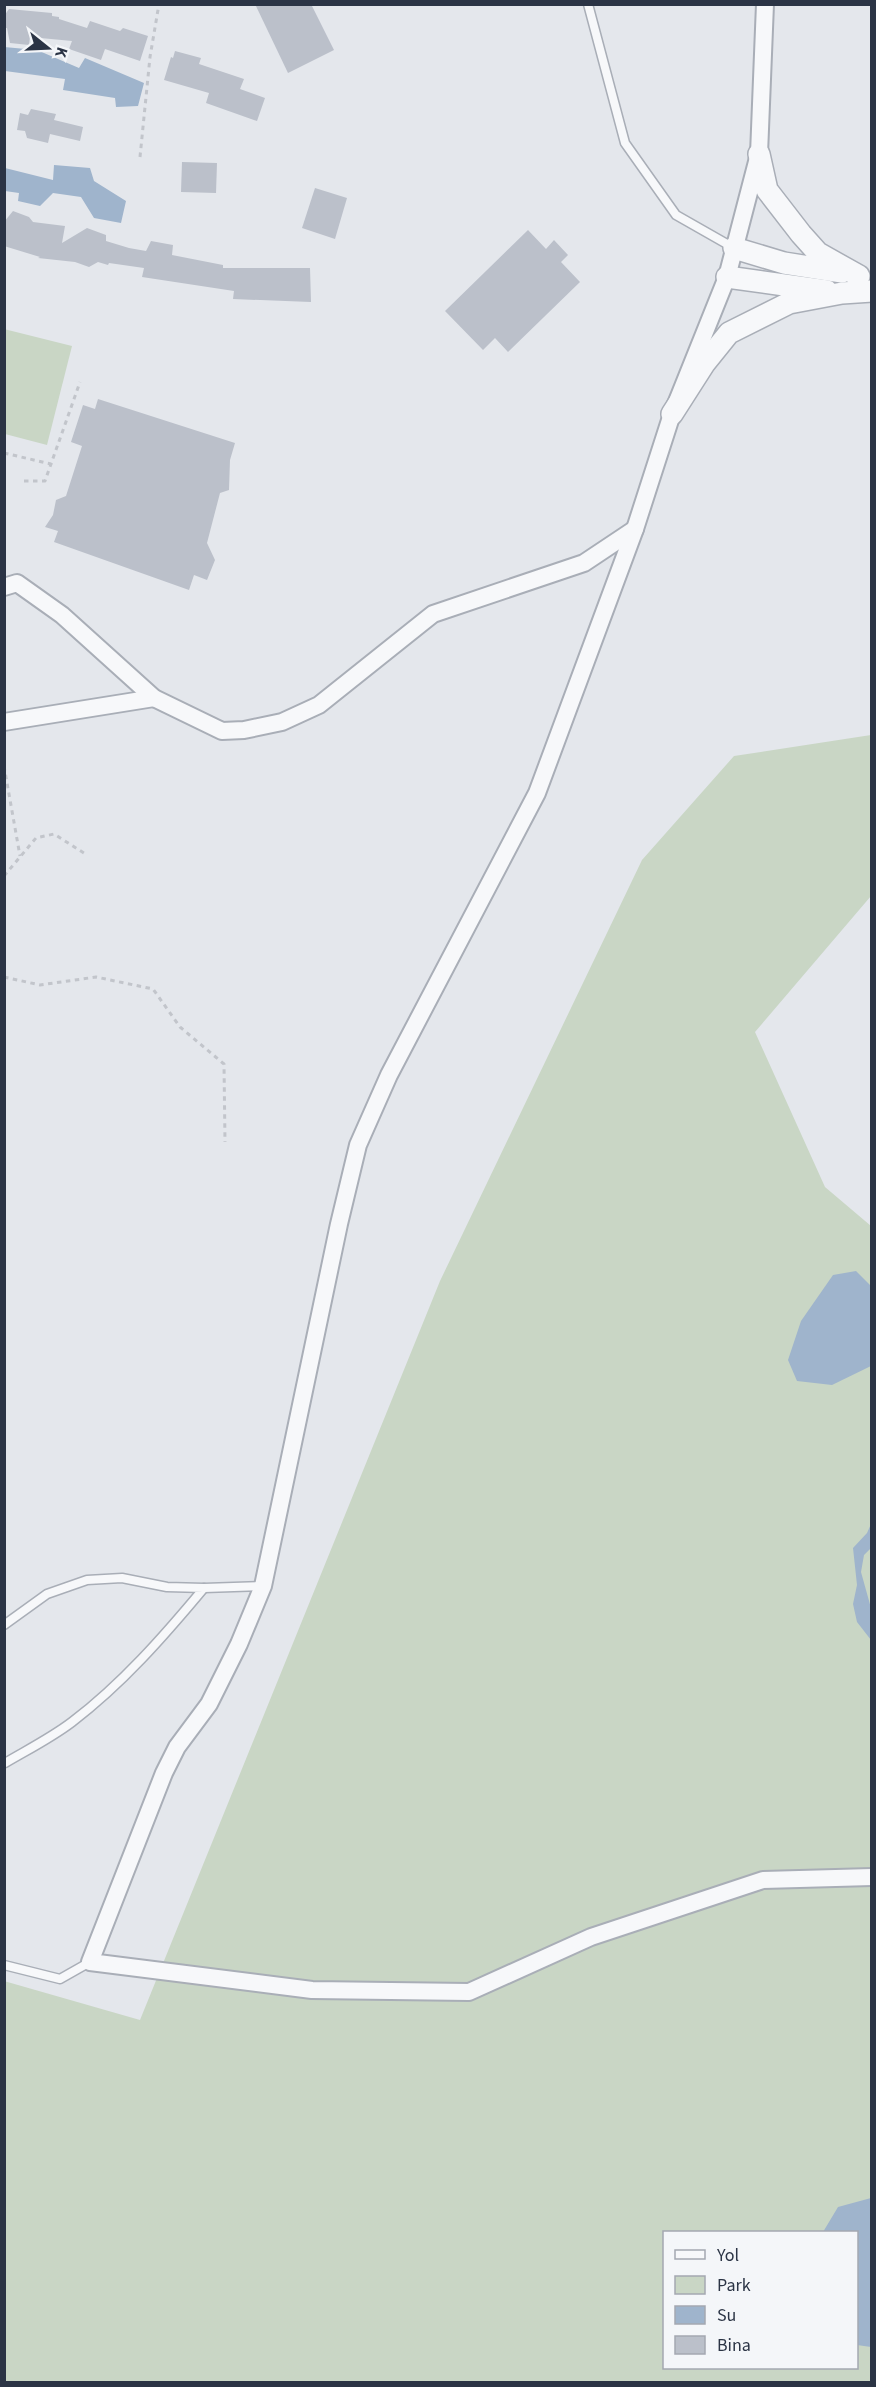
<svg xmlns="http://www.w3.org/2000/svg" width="876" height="2387" font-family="'Source Sans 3',sans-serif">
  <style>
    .green { fill: #c9d6c5; fill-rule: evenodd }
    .water { fill: #9fb4cc }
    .building { fill: #bbc0ca }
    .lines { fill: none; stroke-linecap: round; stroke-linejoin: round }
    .service-casing { stroke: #a9aeb7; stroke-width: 11 }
    .minor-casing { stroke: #a9aeb7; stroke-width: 20 }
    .tertiary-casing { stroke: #a9aeb7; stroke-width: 24 }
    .path { stroke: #c2c5cb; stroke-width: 3; stroke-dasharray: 4.5 4.5; stroke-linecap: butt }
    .service { stroke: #f7f8fa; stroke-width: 8 }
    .minor { stroke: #f7f8fa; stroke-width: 16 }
    .tertiary { stroke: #f7f8fa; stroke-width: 21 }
  </style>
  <rect width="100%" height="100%" fill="#e4e7ec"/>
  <!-- green -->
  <g class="green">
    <polygon points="4,329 72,346 47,445 5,434"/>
    <path d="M871 735V896L755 1032 825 1187 871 1226V2382H5L4 1981 140 2020 440 1281 642 860 734 756ZM664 2232H856V2368H664Z"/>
  </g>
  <!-- water -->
  <g class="water">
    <polygon points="4,47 37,50 79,68 85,58 144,83 138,106 116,107 115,98 63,90 65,79 5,71"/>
    <polygon points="54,165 90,168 94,181 126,201 121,223 94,218 81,197 53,193 40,206 18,201 19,193 5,191 5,168 53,180"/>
    <polygon points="856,1271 871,1286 871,1366 832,1385 797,1381 788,1360 801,1321 833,1275"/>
    <polygon points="871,1524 871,1548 864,1555 861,1572 871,1608 871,1640 857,1622 853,1604 857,1585 853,1548 867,1533"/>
    <polygon points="871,2198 872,2198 871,2347 857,2345 856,2232 823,2232 838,2207"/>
  </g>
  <!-- building -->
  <g class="building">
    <polygon points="255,4 311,4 334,50 288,73"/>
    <polygon points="9,9 52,13 52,16 59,17 59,19 87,28 90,21 120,31 123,28 148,36 140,61 105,49 101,60 69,49 72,41 30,37 29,45 10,43 7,28 4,28 4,16"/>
    <polygon points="175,51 201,58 199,64 244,79 240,89 265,98 257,121 206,103 209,93 164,80 171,57 173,58"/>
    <polygon points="31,109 56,114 54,120 83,127 80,141 50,134 48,143 27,138 25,131 17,130 20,113 28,115"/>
    <polygon points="182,162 217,163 216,193 181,192"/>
    <polygon points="315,188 347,198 335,239 302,228"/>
    <polygon points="13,211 29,217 33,222 65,226 62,243 87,228 106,235 106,241 129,248 146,251 151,241 173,245 172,255 223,265 223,268 310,268 311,302 233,299 234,291 142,277 144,268 109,263 108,265 98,262 89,267 75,262 38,258 40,257 4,246 4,222"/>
    <polygon points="528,230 546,249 554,240 568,255 561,262 580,282 508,352 495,338 483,350 445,311"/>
    <polygon points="98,399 235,443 230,460 229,490 220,493 207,543 215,560 207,580 194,575 189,590 54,542 58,531 45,527 53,515 56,500 66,496 82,446 71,442 83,405 95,409"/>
  </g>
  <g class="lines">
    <defs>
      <g id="service">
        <polyline points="588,4 625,143 676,215 734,248"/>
        <polyline points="204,1588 262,1586"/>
        <path d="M4 1625 47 1594 87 1580 122 1578 167 1587 204 1588C164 1636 122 1684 72 1722 51 1738 27 1750 5 1763"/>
        <polyline points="4,1965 60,1979 90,1962"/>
      </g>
      <g id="minor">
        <polyline points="765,4 759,154 727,277 672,414 635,529 537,793 389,1075 358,1145 339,1224 263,1586 239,1644 209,1704 177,1747 164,1773 90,1962 312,1990 469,1992 591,1937 763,1880 872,1877"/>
        <polyline points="4,587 17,583 62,615 154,698 222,731 244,730 282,722 319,705 433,614 584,563 635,529"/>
        <polyline points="4,722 154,698"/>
      </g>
      <g id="tertiary">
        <polyline points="759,154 767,190 801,234 818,253 859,276"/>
        <polyline points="734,248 784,263 842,272"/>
        <polyline points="727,277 827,291"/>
        <polyline points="672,414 704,364 729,333 789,303 842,293 872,291"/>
      </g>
    </defs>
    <!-- service casing -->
    <use href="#service" class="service-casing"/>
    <!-- minor casing -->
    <use href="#minor" class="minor-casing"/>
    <!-- tertiary casing -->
    <use href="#tertiary" class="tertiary-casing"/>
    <!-- path -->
    <g class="path">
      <polyline points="140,157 150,57 159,4"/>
      <polyline points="4,453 51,464 80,382"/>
      <polyline points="24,481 45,481 51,464"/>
      <polyline points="4,766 20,856"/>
      <polyline points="4,876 36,838 54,834 87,855"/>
      <polyline points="4,977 40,985 96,977 153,989 180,1027 224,1064 225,1142"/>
    </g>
    <!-- service -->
    <use href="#service" class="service"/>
    <!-- minor -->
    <use href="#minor" class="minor"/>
    <!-- tertiary -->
    <use href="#tertiary" class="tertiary"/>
  </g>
  <!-- border -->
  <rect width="876" height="2387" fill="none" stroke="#2b3445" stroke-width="12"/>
  <!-- legend -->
  <rect x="663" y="2231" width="195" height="138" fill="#f4f6f9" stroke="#a4a8b1" stroke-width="1.5"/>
  <rect x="675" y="2250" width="30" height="9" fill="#f7f8fa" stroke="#a4a8b1" stroke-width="1.5"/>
  <text x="717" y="2261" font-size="18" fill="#2b3445">Yol</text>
  <rect x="675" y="2276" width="30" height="18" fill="#c9d6c5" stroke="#a4a8b1" stroke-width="1.5"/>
  <text x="717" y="2291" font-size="18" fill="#2b3445">Park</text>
  <rect x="675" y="2306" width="30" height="18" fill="#9fb4cc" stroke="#a4a8b1" stroke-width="1.5"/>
  <text x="717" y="2321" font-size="18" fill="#2b3445">Su</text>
  <rect x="675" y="2336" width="30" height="18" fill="#bbc0ca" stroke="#a4a8b1" stroke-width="1.5"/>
  <text x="717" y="2351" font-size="18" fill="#2b3445">Bina</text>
  <!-- north arrow -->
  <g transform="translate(48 48) rotate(108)" stroke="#f4f6f9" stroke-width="4.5" paint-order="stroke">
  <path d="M0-4.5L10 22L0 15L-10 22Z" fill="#2b3445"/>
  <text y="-9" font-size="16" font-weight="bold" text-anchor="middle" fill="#2b3445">K</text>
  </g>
</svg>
